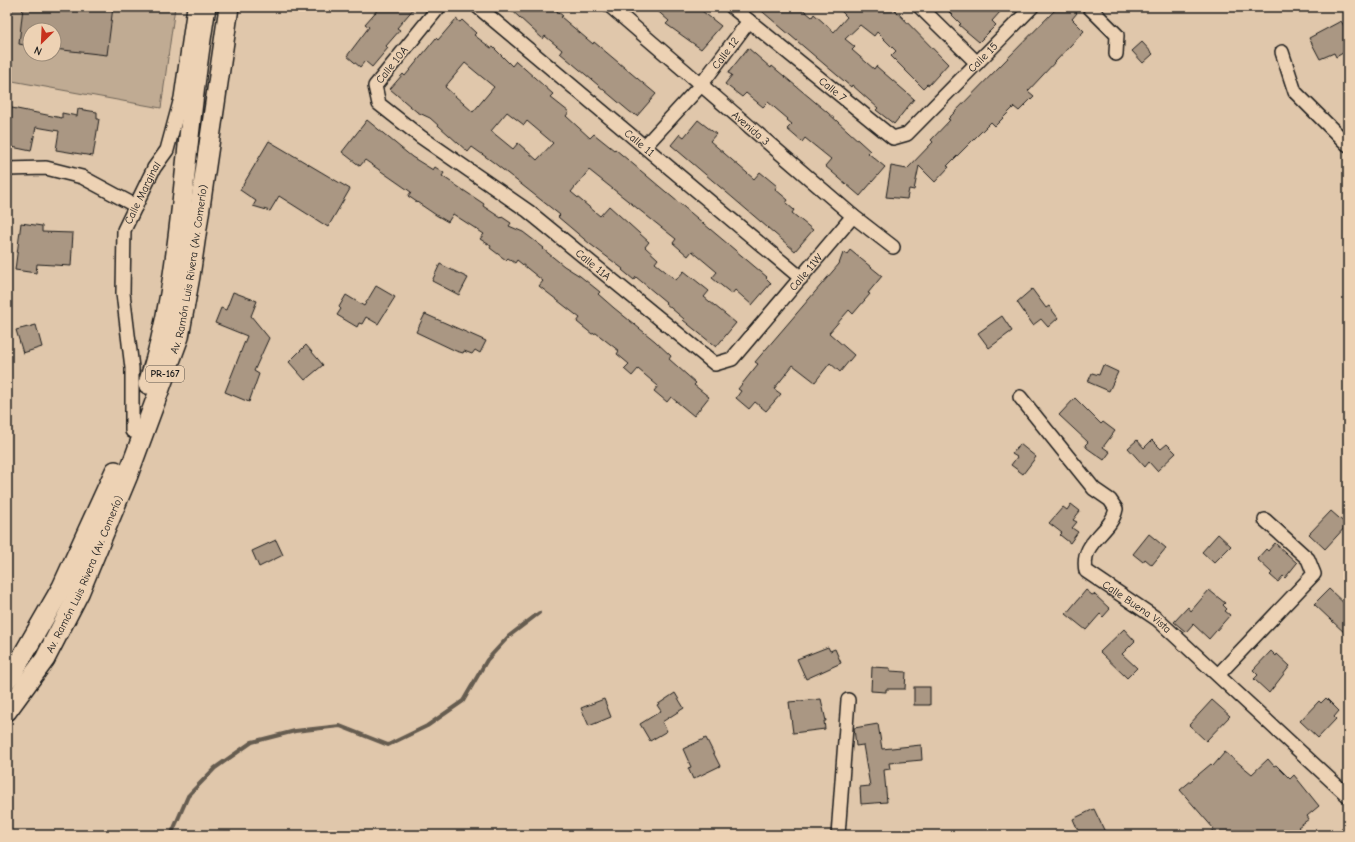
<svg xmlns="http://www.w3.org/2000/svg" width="1355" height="842" font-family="'Comic Neue',sans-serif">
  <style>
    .green { fill: #c0ab93; stroke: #6e6458; fill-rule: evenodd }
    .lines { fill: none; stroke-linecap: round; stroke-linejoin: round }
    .stream { stroke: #655b50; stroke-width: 4 }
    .building { fill: #aa9783; stroke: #1c1c1c; fill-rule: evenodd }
    .minor-casing { stroke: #1c1c1c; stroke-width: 16 }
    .highway-casing { stroke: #1c1c1c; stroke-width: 22 }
    .minor { stroke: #edd2b4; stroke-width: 13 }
    .highway { stroke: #edd2b4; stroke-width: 19 }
    .labels { text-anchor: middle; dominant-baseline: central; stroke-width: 3; stroke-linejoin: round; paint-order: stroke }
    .shield { fill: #edd2b4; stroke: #5b534a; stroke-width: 1 }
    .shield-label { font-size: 10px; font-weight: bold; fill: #1c1c1c }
    .street-label { font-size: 11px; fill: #1c1c1c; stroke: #edd2b4 }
  </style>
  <rect width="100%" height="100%" fill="#e0c7ab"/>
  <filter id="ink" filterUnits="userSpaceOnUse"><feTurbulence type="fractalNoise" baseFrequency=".025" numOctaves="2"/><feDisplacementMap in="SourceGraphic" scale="8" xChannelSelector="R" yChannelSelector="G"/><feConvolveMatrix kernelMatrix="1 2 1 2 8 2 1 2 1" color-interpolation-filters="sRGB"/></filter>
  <g filter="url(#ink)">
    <!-- green -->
    <path class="green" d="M7 7H175L161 108 7 80ZM30 30H54V54H30Z"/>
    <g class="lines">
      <!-- stream -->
      <polyline class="stream" points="171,835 188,796 215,768 252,742 295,731 340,726 388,745 427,726 463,701 487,660 509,636 539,613"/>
    </g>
    <!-- building -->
    <g class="building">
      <polygon points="23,7 113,7 107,55 54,49 54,30 30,30 30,46 19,44"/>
      <polygon points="380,7 415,7 397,28 400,30 386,46 388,48 372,67 365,61 360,67 347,56 369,27 365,24"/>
      <polygon points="508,7 552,7 563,16 561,17 593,44 594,42 656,94 637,116 630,112 560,53 562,50 545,36 543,39"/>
      <polygon points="653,7 697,7 721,26 701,49 666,24 669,21"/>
      <polygon points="757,7 800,7 812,17 814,14 834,32 847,17 837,7 892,7 948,64 929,85 927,84 923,88 891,56 896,51 877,32 874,36 860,25 845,39 855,47 852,50 874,69 876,66 914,99 894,124 876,110 878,108 852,85 851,87"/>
      <polygon points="944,7 995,7 1000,12 992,21 996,25 979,42 959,25 961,24"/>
      <polygon points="1058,7 1070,7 1077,13 1072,19 1084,31 1028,91 1034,96 1019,111 1014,107 995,126 991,122 947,166 949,167 935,182 919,166 914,190 909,189 907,199 886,197 891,166 907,169 933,142 931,140 950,120 948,119"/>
      <path d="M456 19 460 22 462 20 476 33 474 35 491 48 493 47 512 66 516 61 553 94 550 97 569 112 566 116 590 138 594 134 614 150 615 149 767 277 766 278 771 283 752 305 735 290 732 294 712 278 717 272 692 251 688 256 673 243 676 239 589 170 571 192 600 216 609 206 649 242 645 247 658 259 655 263 676 280 684 271 709 291 704 297 736 323 716 347 683 320 684 319 665 303 666 302 636 277 634 280 622 270 623 269 590 244 558 217 560 215 493 162 472 147 468 152 430 118 417 112 390 89 403 74 405 76 436 38 438 40ZM465 63 494 87 473 112 445 87ZM507 112 524 125 527 121 553 143 537 160 518 143 513 149 491 131Z"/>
      <polygon points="1341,21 1348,32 1348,50 1336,57 1334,53 1320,59 1309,38"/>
      <polygon points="1142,42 1153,54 1143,63 1132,51"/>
      <polygon points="748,48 771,68 772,66 827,112 870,151 868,153 885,167 860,196 825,166 831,159 805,138 802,142 787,129 792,124 787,120 788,119 768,102 763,107 746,93 742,97 725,84 732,75 728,73"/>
      <polygon points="7,107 62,118 62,113 77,116 78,109 97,112 97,119 99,119 93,156 56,150 59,131 36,127 31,151 7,146"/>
      <polygon points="367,120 412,157 433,170 435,167 444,173 442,176 484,204 483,206 501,218 502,217 511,223 509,226 523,232 544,248 543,249 564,266 580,276 600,292 598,294 614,308 655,341 671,356 669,359 696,383 694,385 709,397 694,416 671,397 667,402 654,391 658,386 638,369 632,376 624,369 629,364 617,354 619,351 596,333 592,334 577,322 580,318 539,286 543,281 517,260 515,263 508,258 506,260 490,248 491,246 480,239 484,234 453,214 448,222 436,215 408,196 411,192 365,160 360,166 342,152"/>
      <polygon points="698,120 716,134 710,141 754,179 760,172 777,186 775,189 788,200 786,203 794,210 792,213 813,230 795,251 671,145 680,134 684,137"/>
      <polygon points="269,141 350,189 328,227 279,196 270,211 253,206 256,201 240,190"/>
      <polygon points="21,223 42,226 42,232 73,233 71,266 37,264 36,273 15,270"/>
      <polygon points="850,250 882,276 868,293 870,294 853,314 849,310 829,333 854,355 840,372 830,363 815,382 793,365 774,389 781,394 766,411 755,402 749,409 736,398 741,391 738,389 758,364 755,362 839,264 843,253 847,254"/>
      <polygon points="440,264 468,278 459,295 432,281"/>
      <polygon points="376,286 395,297 378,324 366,317 362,324 359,323 357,327 337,315 341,309 339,307 346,295 364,306"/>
      <polygon points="1032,289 1046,308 1049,306 1058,318 1048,327 1041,319 1033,325 1017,302"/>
      <polygon points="233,292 257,301 251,316 269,338 254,371 259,374 249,402 225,392 247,336 215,323 221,308 226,310"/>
      <polygon points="425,314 486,341 480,353 475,350 472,354 464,351 463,353 456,351 416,332"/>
      <polygon points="1002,316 1012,331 989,348 978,333"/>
      <polygon points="36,325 42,347 23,353 16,330"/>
      <polygon points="306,345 323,365 305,380 289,362"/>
      <polygon points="1103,365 1118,372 1109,391 1088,382 1092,373 1099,375"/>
      <polygon points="1075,398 1101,424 1103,422 1115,431 1103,447 1110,452 1104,460 1087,448 1085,445 1088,442 1059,415"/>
      <polygon points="1137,440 1144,448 1152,440 1161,449 1167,444 1176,453 1157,471 1149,462 1145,467 1128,448"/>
      <polygon points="1020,444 1036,457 1023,474 1011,465 1017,457 1012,454"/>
      <polygon points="1071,504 1080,511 1073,520 1077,522 1072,528 1078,532 1070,543 1060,535 1062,533 1049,523 1063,507 1067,510"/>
      <polygon points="1331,511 1347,525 1325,549 1309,534"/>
      <polygon points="1149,534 1166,548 1152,565 1145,559 1143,562 1133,554"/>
      <polygon points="1218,534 1231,546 1214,563 1202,552"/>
      <polygon points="276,540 283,555 259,567 252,551"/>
      <polygon points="1275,543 1297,563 1285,578 1283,576 1278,582 1270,575 1272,573 1257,559 1266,549 1268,551"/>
      <polygon points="1329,589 1348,607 1348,636 1314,604"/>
      <polygon points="1086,590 1092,595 1094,594 1110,609 1103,617 1100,614 1086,630 1066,614"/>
      <polygon points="1209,590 1225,603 1223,605 1227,609 1225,611 1230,615 1209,639 1193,624 1186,632 1174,622 1188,607 1191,611"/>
      <polygon points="1124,629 1135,641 1122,654 1137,668 1127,678 1100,652"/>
      <polygon points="828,647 830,651 835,649 841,663 806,679 797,659"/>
      <polygon points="1271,651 1276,656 1277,654 1290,666 1269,693 1254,679 1258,675 1253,670"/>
      <polygon points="872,667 890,668 890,671 906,672 905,689 886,689 886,692 871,691"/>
      <rect x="914" y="687" width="16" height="18"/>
      <polygon points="675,693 684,708 662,722 667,731 650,741 640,724 661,711 657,705"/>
      <polygon points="1326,698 1339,711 1334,717 1336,719 1318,738 1300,721 1319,701 1321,703"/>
      <polygon points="604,699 611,717 589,726 581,708"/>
      <polygon points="821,699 826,721 824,721 825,729 793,733 789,702"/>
      <polygon points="1212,700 1230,716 1206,741 1189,725"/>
      <polygon points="878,724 882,749 921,745 922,760 889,763 890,769 884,770 887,802 861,804 860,787 870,786 863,745 856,746 854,728"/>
      <polygon points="706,738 720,766 693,779 688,768 691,767 683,749"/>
      <polygon points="1225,752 1252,774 1268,759 1274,766 1276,765 1290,779 1294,775 1319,806 1307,816 1309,819 1298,827 1305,835 1207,835 1214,829 1180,790 1211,764 1213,766"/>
      <polygon points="1094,809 1105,832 1098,835 1080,835 1073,819"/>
    </g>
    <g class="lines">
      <defs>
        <g id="minor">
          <path id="s1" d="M439 7 375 86 379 104 421 137 528 211 715 364 732 359 853 216"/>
          <path id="s2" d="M478 7 801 278"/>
          <path id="s3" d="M611 7 853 216 893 247"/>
          <path id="s4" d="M732 7 893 138 907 134 1032 7"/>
          <polyline points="920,7 977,63"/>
          <polyline points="1089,7 1117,35 1116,54"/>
          <polyline points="1282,52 1295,92 1348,145"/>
          <path id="s5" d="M645 146 701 85 749 21"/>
          <polyline points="7,169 46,168 82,177 136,206"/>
          <path id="s6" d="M1020 397 1094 489 1110 500 1116 509C1111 534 1080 540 1086 571L1157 619 1348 796"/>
          <path id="s7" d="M132 431V368L123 293 124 230 154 168 167 150 181 98 194 7"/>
          <polyline points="1218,675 1314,574 1308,559 1265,520"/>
          <polyline points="838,835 848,700"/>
          <polyline points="1346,835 1348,833"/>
        </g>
        <g id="highway">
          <path d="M148 384C168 325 175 265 182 203 189 137 195 72 206 7"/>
          <polyline points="7,679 12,674 62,587 115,471"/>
          <path id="s8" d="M7 711 45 659 79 593 128 475 179 337 190 276 229 7"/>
        </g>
      </defs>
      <!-- minor casing -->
      <use href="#minor" class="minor-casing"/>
      <!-- highway casing -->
      <use href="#highway" class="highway-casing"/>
      <!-- minor -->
      <use href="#minor" class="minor"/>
      <!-- highway -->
      <use href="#highway" class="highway"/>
    </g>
  </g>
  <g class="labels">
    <!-- shield labels -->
    <rect class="shield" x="146" y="366" width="38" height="16" rx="3"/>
    <g class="shield-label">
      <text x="165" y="374">PR-167</text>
    </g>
    <!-- street labels -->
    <g class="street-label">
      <text stroke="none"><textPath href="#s5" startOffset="123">Calle 12</textPath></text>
      <text stroke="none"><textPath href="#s4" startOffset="330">Calle 15</textPath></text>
      <text transform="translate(392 65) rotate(-51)">Calle 10A</text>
      <text stroke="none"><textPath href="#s4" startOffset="130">Calle 7</textPath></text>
      <text stroke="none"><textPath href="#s3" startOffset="185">Avenida 3</textPath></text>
      <text stroke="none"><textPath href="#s2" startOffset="211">Calle 11</textPath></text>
      <text stroke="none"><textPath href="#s7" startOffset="243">Calle Marginal</textPath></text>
      <text stroke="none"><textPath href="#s1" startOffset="388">Calle 11A</textPath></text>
      <text stroke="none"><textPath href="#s8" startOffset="482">Av. Ramón Luis Rivera (Av. Comerío)</textPath></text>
      <text stroke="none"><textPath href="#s1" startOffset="677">Calle 11W</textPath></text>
      <text stroke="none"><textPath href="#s8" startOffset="158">Av. Ramón Luis Rivera (Av. Comerío)</textPath></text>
      <text stroke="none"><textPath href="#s6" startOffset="282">Calle Buena Vista</textPath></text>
    </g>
  </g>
  <!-- margin -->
  <rect width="1355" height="842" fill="none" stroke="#edd2b4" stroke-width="24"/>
  <rect x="12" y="12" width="1331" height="818" fill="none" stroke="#1c1c1c" stroke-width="1.5" filter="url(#ink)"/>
  <!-- north arrow -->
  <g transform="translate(42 42) rotate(204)"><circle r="19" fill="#edd2b4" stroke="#998977"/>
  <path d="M0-3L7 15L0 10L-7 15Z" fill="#c8321e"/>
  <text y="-6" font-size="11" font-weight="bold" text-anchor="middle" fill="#1c1c1c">N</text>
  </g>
</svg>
